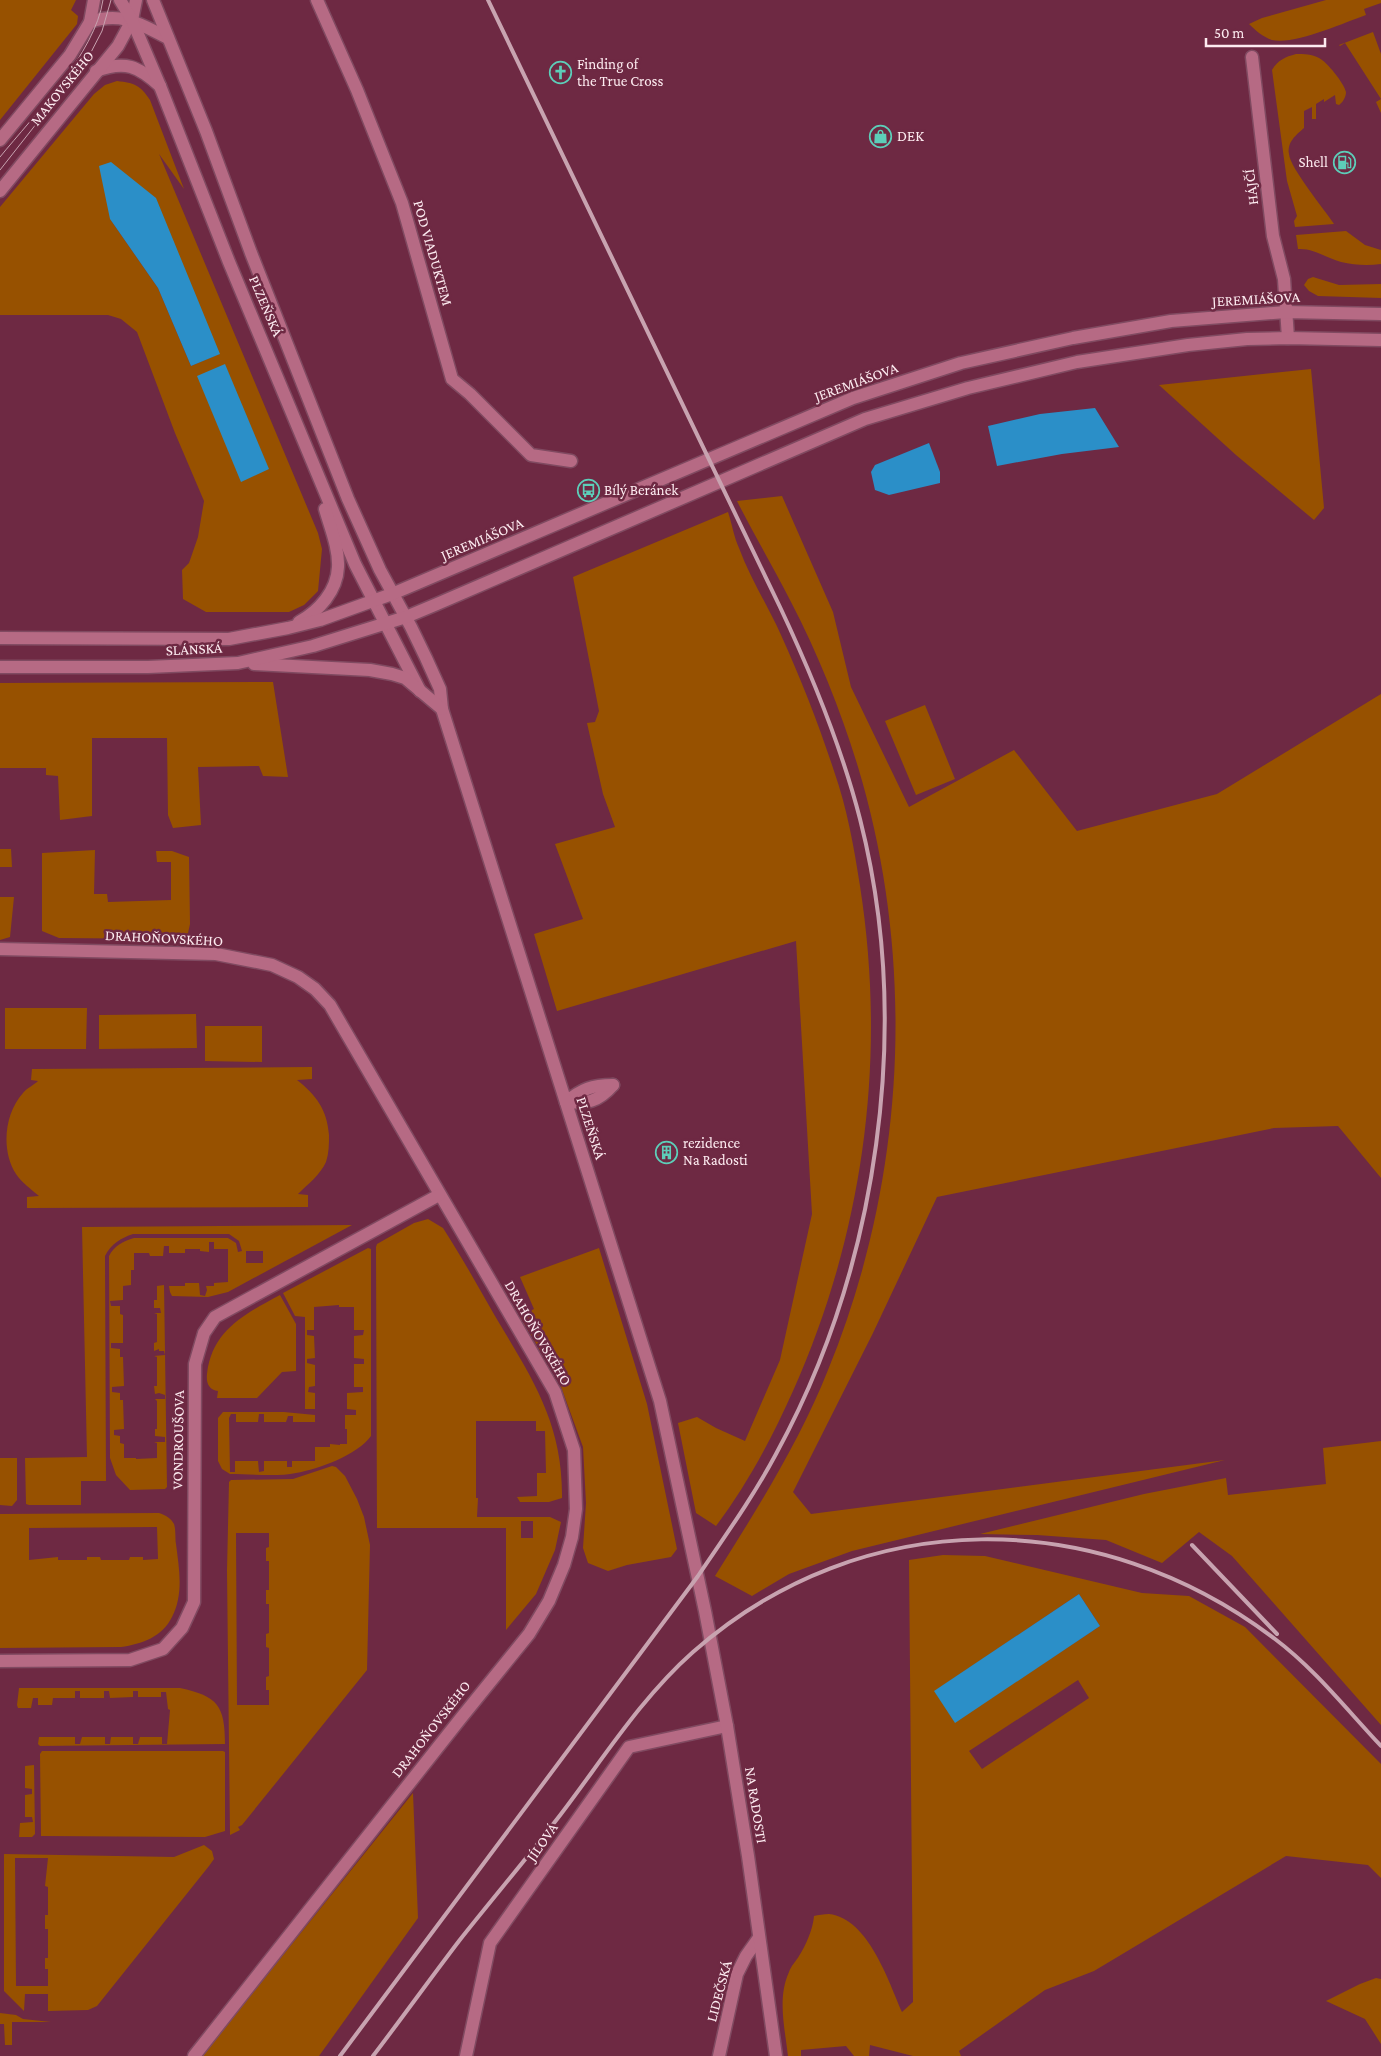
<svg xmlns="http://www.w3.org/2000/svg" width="1381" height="2056" font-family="'Crimson Pro',serif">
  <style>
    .green { fill: #975100; fill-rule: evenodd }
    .water { fill: #2b8fc8 }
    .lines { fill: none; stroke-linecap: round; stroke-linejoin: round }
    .minor-casing { stroke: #804a61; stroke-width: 15 }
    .tertiary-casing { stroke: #804a61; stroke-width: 15 }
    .secondary-casing { stroke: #804a61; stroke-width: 15 }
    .minor { stroke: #b66a84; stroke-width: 12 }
    .tertiary { stroke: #b66a84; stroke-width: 12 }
    .secondary { stroke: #b66a84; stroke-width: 12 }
    .tram { stroke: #c8a3b0; stroke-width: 1 }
    .rail { stroke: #c8a3b0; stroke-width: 4 }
    .labels { text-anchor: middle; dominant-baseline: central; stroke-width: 5; stroke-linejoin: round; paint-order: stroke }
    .poi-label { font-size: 15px; fill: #fdebf0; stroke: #6e2943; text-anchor: start }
    .street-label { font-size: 15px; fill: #fdebf0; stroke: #6e2943 }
  </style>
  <rect width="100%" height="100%" fill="#6e2943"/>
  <!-- green -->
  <g class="green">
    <polygon points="0,0 76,0 71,10 78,16 77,24 0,120"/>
    <path d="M1326 0H1381V3L1364 9 1366 15C1343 23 1295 45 1272 40 1263 37 1255 30 1249 24L1262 18Z"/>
    <polygon points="1373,32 1381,54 1381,113 1376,102 1381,99 1345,43 1340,46 1339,45"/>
    <path d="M1296 54C1304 54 1312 54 1319 58 1327 62 1344 83 1346 92 1346 97 1343 102 1339 105L1336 104 1335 95 1324 102V99L1316 104V119H1312V107L1304 111V128C1296 135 1287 142 1289 154 1290 168 1325 210 1334 224L1295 227 1294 221 1297 216 1287 181 1272 70C1278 60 1285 57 1296 54Z"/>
    <path d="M117 81C135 83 140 85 150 100L184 189 159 154 318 533 322 549 318 591 304 605 289 612H206L183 599 182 570 189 563 198 537 204 501 175 433 137 332 121 319 108 315H0V207L94 94 105 85ZM110 219 219 354 191 366 158 288Z"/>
    <path d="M1346 231 1365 245 1381 250V264C1367 266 1354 265 1341 262 1326 258 1314 248 1298 249L1296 235Z"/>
    <polygon points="1313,277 1339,285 1381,284 1381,298 1318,296 1309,291 1304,285 1308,279"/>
    <polygon points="1311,369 1324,508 1314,520 1236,455 1159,385"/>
    <path d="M782 496 833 612 851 687 909 807 1014 750 1077 831 1217 794 1381 694V1178L1338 1126 1274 1128 937 1197 873 1333 793 1492 811 1514 1225 1460 852 1551 789 1574 752 1596 715 1576C757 1509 799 1443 828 1370 906 1180 917 963 858 767 841 711 818 654 791 602 774 568 754 535 737 501Z"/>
    <path d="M728 512C732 524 734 537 739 548 750 578 768 606 781 635 801 679 819 725 834 771 847 808 854 847 860 886 887 1058 864 1232 793 1391 772 1438 747 1485 716 1526L696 1513 678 1423 697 1417 716 1428 745 1441 780 1360 812 1214 796 941 557 1011 534 934 583 919 555 844 615 827 603 794 587 723 595 722 599 711 573 577Z"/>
    <polygon points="273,682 288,777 263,776 259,766 198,767 201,825 173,828 168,815 167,738 92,738 92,816 60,820 58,776 46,775 46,768 0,768 0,683"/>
    <polygon points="925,705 955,779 916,795 885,721"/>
    <polygon points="0,849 11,849 12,867 0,867"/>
    <polygon points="95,850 94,894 107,894 108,902 171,900 171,862 157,862 156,851 172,851 189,857 190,924 188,933 181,939 59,938 42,931 42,853"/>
    <polygon points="0,897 14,897 10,937 0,940"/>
    <polygon points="5,1008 87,1008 86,1049 5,1049"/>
    <polygon points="196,1014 197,1048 99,1049 99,1015"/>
    <polygon points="205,1026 262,1026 262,1062 205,1061"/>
    <path d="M312 1067V1079L297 1080C316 1095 327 1109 329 1135 329 1144 329 1153 326 1162 320 1175 308 1184 298 1194L308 1195V1207L27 1208V1197L39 1196C31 1189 22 1183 16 1174 1 1151 4 1114 23 1093 27 1088 34 1085 38 1081L31 1080 32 1069Z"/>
    <path d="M428 1219 443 1228C461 1256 478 1286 495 1316 532 1378 563 1423 562 1498L549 1502H520L517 1497 537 1496V1473H546L545 1431H536V1421H476V1498H478L477 1517H550L561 1522 555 1550 536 1594 506 1630V1528H377L376 1247 377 1244 414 1223ZM521 1521H533V1538H521Z"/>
    <path d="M352 1225 228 1292 208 1297 172 1296 170 1292 169 1286H185V1283H199L200 1295 205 1296 207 1290 206 1286H214V1283L228 1282V1249H214V1242H209V1252L200 1251V1249H185V1253H169V1246H164L163 1256H150L149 1253H134V1270H131V1285L123 1286V1300L110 1301 111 1306H120V1314L123 1315V1343H111V1348L120 1349V1357H123L124 1386 112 1387V1392L120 1393V1400H123L124 1429 114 1430V1435L120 1436V1443L124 1444V1458H136V1459L157 1458V1443L154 1442H165V1437L155 1436V1437V1429H157V1401L155 1399H165V1395L159 1393 155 1394 154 1386H157V1357L154 1356 165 1355 164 1351H159V1349L154 1351V1343L157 1342V1314L154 1313H161L160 1308H154V1300H157V1286L164 1285 167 1487 165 1489 130 1490 116 1475 110 1458 109 1256C114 1246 123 1241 134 1238H228L236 1243 238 1252 242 1251 239 1241 229 1234H133C121 1238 111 1244 105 1256L106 1481H81V1505H29L26 1504 25 1458 87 1457 82 1227ZM263 1251V1263H246V1251Z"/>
    <path d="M368 1248 371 1249V1436C357 1455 319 1469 296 1473 278 1477 249 1474 230 1474L222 1469 218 1461V1418L223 1412H284L315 1415V1422H293V1416H288L286 1422H264V1414H259L258 1422H236V1414H231L229 1418 230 1472H235V1461H258L259 1472 264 1471V1461H287V1467H292V1461H315V1447H330V1444L340 1445V1444H347V1429H345V1415H356V1410L347 1409V1393L363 1392V1387H354V1364H364V1359L354 1358V1336L363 1335 364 1330H354V1307H339V1305L314 1307V1330H307V1335L314 1336 315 1358 307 1359V1363L315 1365V1386L309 1387 308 1392 315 1393V1409H305V1317L295 1316 283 1293Z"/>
    <polygon points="599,1248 647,1404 677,1549 671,1557 627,1565 608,1571 588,1563 583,1548 586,1503 583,1447 560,1384 520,1316 534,1309 520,1277"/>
    <path d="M280 1295 296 1324V1371L282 1372 257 1398H217L218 1391C209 1390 206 1383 207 1374 212 1330 245 1314 280 1295Z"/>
    <polygon points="1381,1441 1381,1725 1232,1556 1199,1532 1162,1563 1106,1540 1037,1535 980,1534 1144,1494 1226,1478 1228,1495 1326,1484 1323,1448"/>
    <polygon points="0,1458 17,1458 17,1500 12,1506 0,1505"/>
    <path d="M332 1466 336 1467 345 1476 357 1499 364 1517 370 1545 367 1670 242 1825 238 1827 240 1830 230 1835 227 1571 229 1482 231 1480 293 1479ZM236 1533H269V1547L266 1548V1561H269V1590H266V1604H269V1633L266 1634V1647L269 1648V1676L266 1677V1690H269V1705H237Z"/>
    <path d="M159 1513C165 1515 171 1518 174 1524 176 1530 175 1538 176 1544 179 1568 184 1594 172 1617 162 1637 142 1644 121 1647L0 1648V1514ZM29 1528 157 1527 158 1559 143 1560V1557H130L129 1560H101L100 1557H87V1560H58V1557L29 1560Z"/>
    <path d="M943 1555 985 1556 1142 1593 1189 1596 1245 1627 1381 1764V1878L1368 1865 1286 1856 1094 1971 1045 1990 959 2051 961 2056H913L870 2045 869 2056H854L846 2046 801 2050V2056H788C785 2029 777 1998 789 1972 791 1966 796 1961 799 1956 806 1945 813 1929 814 1916 818 1915 824 1914 829 1914 868 1918 889 1982 902 2012L913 2002 909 1560ZM1079 1594 1100 1626 955 1722 935 1691ZM1078 1680 1089 1698 982 1769 969 1751Z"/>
    <path d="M19 1688H180C218 1696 225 1706 225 1744L40 1746 38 1744 39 1737H75V1744H80L82 1737H105V1744H110L111 1737H133V1744H138L140 1737H162V1744H167L170 1710 168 1709 166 1692H161V1697H138V1691H133V1697L110 1698 109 1691H104V1698H80V1691H75V1698H53L52 1705H38V1698H33L31 1708H18L17 1705Z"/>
    <polygon points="42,1751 223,1751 225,1752 225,1831 205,1837 41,1836 40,1754"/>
    <polygon points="34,1765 35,1834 32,1837 19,1837 20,1823 33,1822 32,1817 25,1817 25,1795 32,1794 32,1789 25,1788 25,1766"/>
    <polygon points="413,1793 418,1918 319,2056 202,2056"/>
    <path d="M204 1845 212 1851 214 1859 209 1866 97 2006 88 2010 48 2011V1994H25L24 2011 4 1991V1854L174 1857ZM15 1858H48L45 1886 48 1887V1915H45V1929H48V1958H45V1969H48V1986H16Z"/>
    <polygon points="1376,1978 1381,1979 1381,2044 1365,2019 1326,2001 1360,1984"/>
    <polygon points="0,2013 16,2015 23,2019 51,2022 12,2022 12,2045 5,2045 4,2024 0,2024"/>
  </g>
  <!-- water -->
  <g class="water">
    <polygon points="111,162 156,198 220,354 191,366 158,288 110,219 99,166"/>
    <polygon points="225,364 269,469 241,482 197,376"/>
    <polygon points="1095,408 1119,447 1062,454 997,466 988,426 1040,414"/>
    <polygon points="929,443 940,472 940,483 889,495 875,490 871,472 875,465"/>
    <polygon points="1079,1594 1100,1626 955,1723 934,1691"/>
  </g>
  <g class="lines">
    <defs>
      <g id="minor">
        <polyline points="317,0 357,90 402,203 452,379 470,394 531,455 571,461"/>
        <polyline points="1252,57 1273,236 1284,279 1288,338"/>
        <polyline points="0,949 216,954 272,965 298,977 315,989 330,1005 555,1392 574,1450 576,1509 572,1537 564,1565 549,1601 529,1634 461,1718 194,2056"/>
        <path d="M566 1102C587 1104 598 1102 613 1085"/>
        <path d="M566 1102C582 1089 592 1085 613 1085"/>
        <polyline points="0,1661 130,1660 163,1649 182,1628 194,1602 195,1364 204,1333 215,1317 439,1195"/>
        <polyline points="466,2056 490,1943 629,1747 727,1726"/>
        <polyline points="719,2056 737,1974 746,1956 758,1939"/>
      </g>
      <g id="tertiary">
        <path d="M90 22C121 11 140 24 168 38"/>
        <path d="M96 71C125 60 138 66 160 86"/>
        <polyline points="0,140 70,55 90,22 94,0"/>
        <polyline points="0,191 118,46 132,20 136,0"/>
      </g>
      <g id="secondary">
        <polyline points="120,0 132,20 160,86 229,262 355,564 420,691"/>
        <polyline points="153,0 206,131 251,253 348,499 380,570 411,627 426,658 440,689 442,709 660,1401 705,1611 727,1726 748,1856 776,2056"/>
        <path d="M299 622C319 611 337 591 338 567 339 548 330 527 325 509"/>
        <polyline points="0,638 229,639 288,628 320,620 392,594 853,398 961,363 1073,338 1171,321 1286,312 1381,314"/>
        <polyline points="254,664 370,670 392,674 405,678 442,709"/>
        <polyline points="0,667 148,667 238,663 313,646 406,617 437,604 865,419 968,388 1077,362 1188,345 1247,339 1288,338 1381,340"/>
      </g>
    </defs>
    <!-- minor casing -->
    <use href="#minor" class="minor-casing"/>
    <!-- tertiary casing -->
    <use href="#tertiary" class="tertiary-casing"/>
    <!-- secondary casing -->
    <use href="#secondary" class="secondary-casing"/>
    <!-- minor -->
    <use href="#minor" class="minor"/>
    <!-- tertiary -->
    <use href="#tertiary" class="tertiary"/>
    <!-- secondary -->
    <use href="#secondary" class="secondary"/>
    <!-- tram -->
    <g class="tram">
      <path d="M0 157C34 115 95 54 103 0"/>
      <polyline points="0,170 88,58 102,31 111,0"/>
    </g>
    <!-- rail -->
    <g class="rail">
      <polyline points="1192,1545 1277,1634"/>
      <path d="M340 2056 698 1576C725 1536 753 1497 776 1454 878 1267 913 1027 860 819 841 745 812 675 780 607L488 0"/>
      <path d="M373 2056C402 2018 430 1979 459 1941 493 1898 528 1857 561 1814 603 1759 641 1698 693 1652 862 1503 1099 1505 1275 1639 1315 1669 1347 1710 1381 1746"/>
    </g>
  </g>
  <!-- icons -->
  <defs>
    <symbol id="church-ring" viewBox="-11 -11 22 22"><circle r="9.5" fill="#6e2943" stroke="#5dceb9" stroke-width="1.5"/><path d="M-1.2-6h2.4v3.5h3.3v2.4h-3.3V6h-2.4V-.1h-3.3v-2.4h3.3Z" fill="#5dceb9"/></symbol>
    <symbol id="shop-ring" viewBox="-11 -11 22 22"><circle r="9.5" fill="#6e2943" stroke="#5dceb9" stroke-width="1.5"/><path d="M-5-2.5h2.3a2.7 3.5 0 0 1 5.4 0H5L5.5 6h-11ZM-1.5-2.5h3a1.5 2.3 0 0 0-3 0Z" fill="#5dceb9"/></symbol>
    <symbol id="fuel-ring" viewBox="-11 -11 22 22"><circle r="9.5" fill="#6e2943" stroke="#5dceb9" stroke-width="1.5"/><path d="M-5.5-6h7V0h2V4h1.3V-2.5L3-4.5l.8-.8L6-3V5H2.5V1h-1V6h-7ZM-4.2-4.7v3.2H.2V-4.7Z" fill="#5dceb9"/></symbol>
    <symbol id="bus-ring" viewBox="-11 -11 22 22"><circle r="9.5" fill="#6e2943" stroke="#5dceb9" stroke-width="1.5"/><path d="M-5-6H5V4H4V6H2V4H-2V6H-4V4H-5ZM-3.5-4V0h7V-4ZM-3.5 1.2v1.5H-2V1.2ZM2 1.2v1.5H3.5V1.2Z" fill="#5dceb9"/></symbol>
    <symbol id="building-ring" viewBox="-11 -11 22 22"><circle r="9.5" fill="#6e2943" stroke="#5dceb9" stroke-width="1.5"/><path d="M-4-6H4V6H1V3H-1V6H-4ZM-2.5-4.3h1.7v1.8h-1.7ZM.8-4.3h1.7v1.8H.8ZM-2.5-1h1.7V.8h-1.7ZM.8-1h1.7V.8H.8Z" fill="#5dceb9"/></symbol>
  </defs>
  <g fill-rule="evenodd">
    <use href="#church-ring" x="548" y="60" width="25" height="25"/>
    <use href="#shop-ring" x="868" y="124" width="25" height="25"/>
    <use href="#fuel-ring" x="1332" y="150" width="25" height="25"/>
    <use href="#bus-ring" x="576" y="478" width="25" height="25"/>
    <use href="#building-ring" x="654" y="1140" width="25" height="25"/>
  </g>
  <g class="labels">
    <!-- poi labels -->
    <g class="poi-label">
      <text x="577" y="64">Finding of<tspan x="577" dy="17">the True Cross</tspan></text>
      <text x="897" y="136">DEK</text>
      <text x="1328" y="162" text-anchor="end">Shell</text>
      <text x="604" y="490">Bílý Beránek</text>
      <text x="683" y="1143">rezidence<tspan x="683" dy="17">Na Radosti</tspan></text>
    </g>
    <!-- street labels -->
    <g class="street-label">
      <text transform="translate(62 88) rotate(-51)">MAKOVSKÉHO</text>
      <text transform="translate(1251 187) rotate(-97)">HÁJČÍ</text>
      <text transform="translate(433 253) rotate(74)">POD VIADUKTEM</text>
      <text transform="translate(1256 299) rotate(-3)">JEREMIÁŠOVA</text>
      <text transform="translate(266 306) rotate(67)">PLZEŇSKÁ</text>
      <text transform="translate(856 382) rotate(-20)">JEREMIÁŠOVA</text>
      <text transform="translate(482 539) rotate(-23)">JEREMIÁŠOVA</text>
      <text transform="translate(194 649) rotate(-3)">SLÁNSKÁ</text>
      <text transform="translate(164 938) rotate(3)">DRAHOŇOVSKÉHO</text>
      <text transform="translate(591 1128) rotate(72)">PLZEŇSKÁ</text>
      <text transform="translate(538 1333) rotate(60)">DRAHOŇOVSKÉHO</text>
      <text transform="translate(178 1440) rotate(-89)">VONDROUŠOVA</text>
      <text transform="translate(431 1729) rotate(-52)">DRAHOŇOVSKÉHO</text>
      <text transform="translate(756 1805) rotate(81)">NA RADOSTI</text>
      <text transform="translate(542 1842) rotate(-55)">JÍLOVÁ</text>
      <text transform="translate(719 1991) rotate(-75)">LIDEČSKÁ</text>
    </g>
  </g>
  <!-- scale -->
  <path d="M1206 38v8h119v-8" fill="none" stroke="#fdebf0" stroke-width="2.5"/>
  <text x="1214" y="38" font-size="15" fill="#fdebf0" stroke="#6e2943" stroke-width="4" paint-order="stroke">50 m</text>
</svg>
